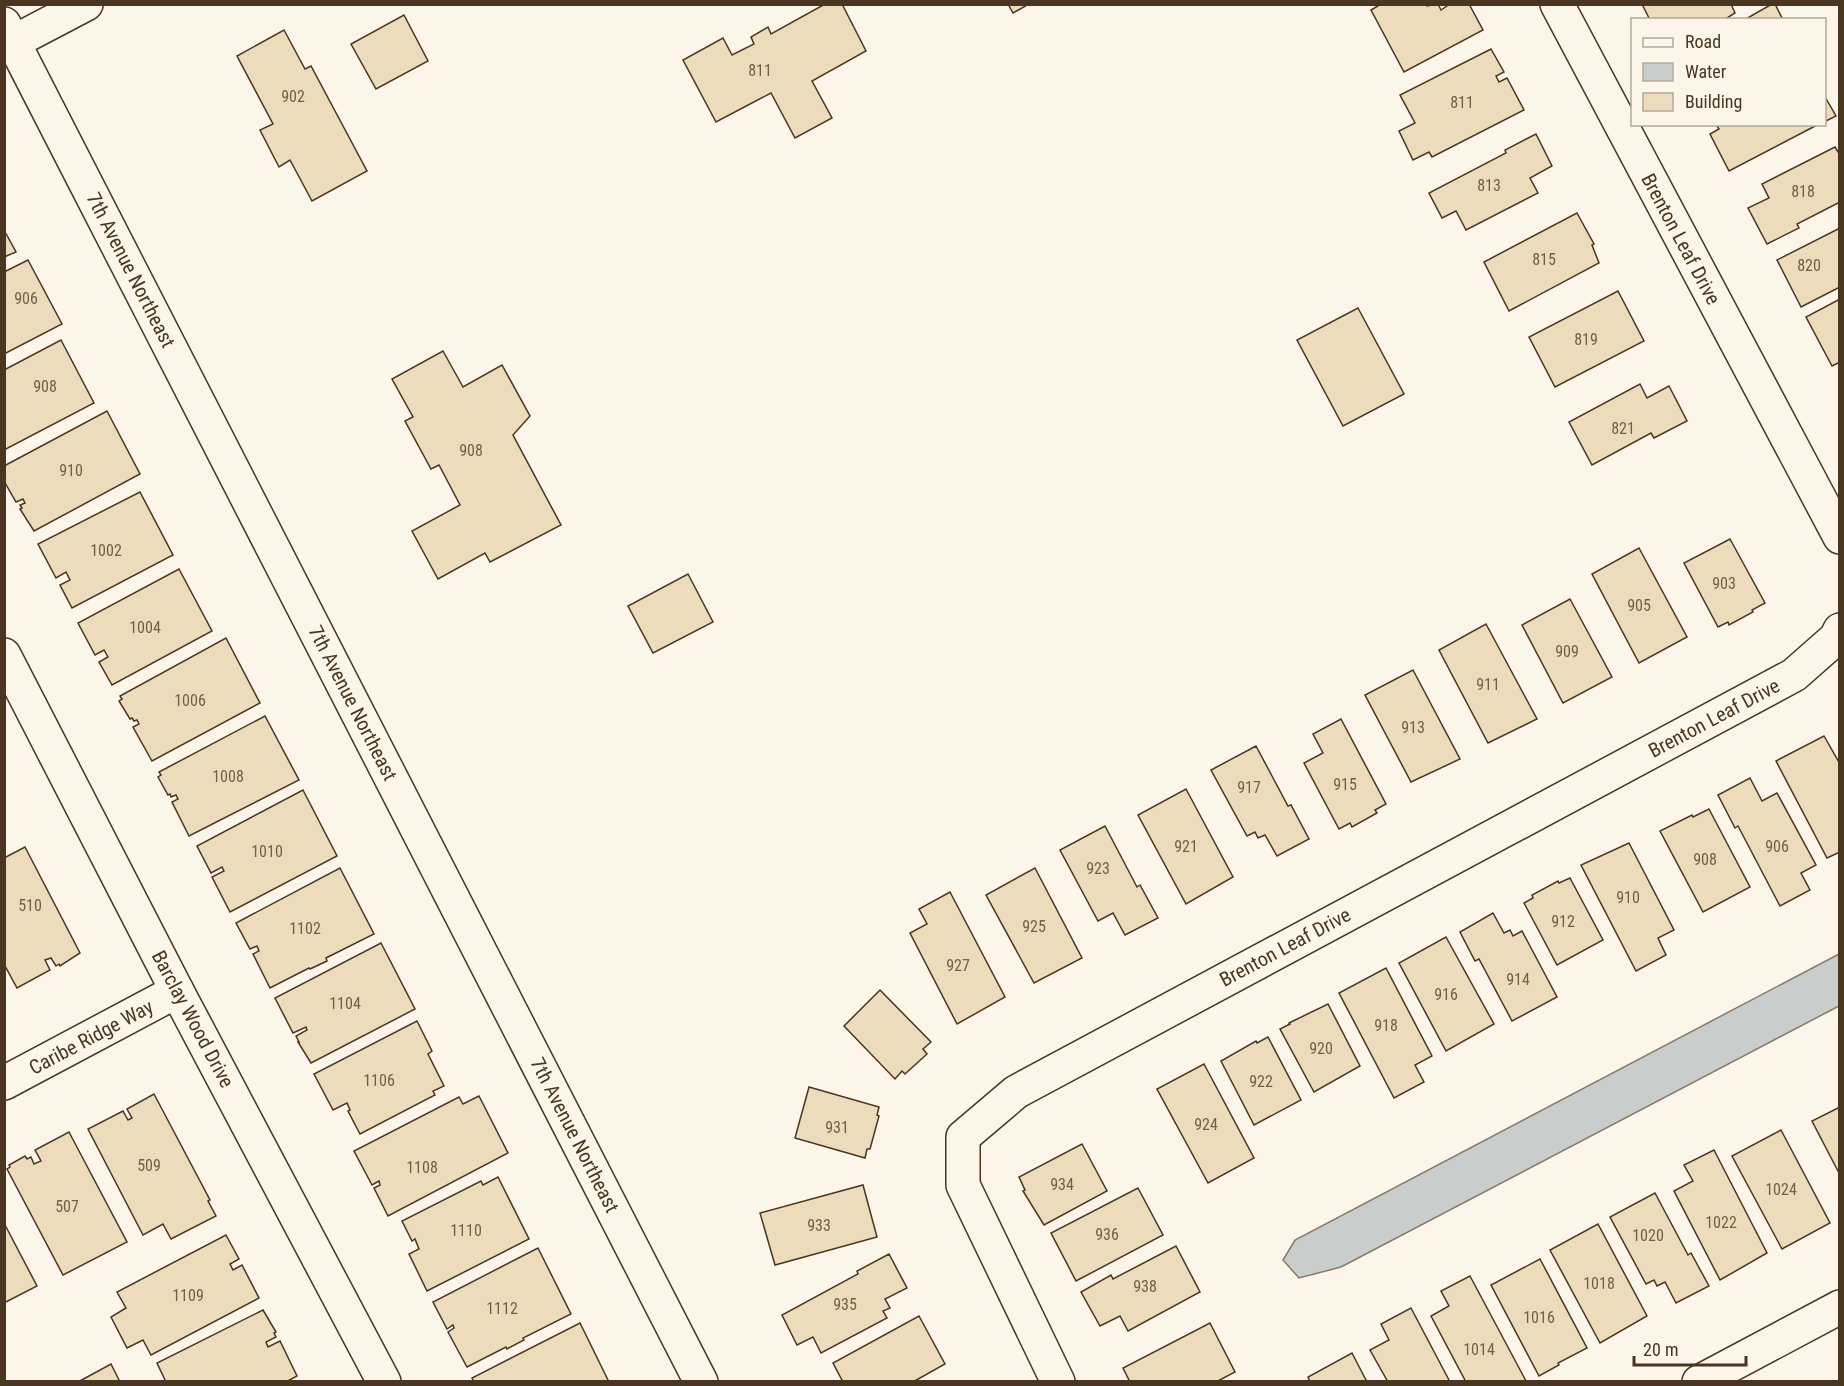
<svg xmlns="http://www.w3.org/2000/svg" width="1844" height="1386" font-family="'Roboto Condensed',sans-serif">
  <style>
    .water { fill: #c9cecd; stroke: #887966; stroke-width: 1.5 }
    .building { fill: #ecdcbc; stroke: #4a3520; stroke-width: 1.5 }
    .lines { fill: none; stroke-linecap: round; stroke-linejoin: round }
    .minor-casing { stroke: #4a3520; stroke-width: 36 }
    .minor { stroke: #fbf6e9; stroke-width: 33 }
    .labels { text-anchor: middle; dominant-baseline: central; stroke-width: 4.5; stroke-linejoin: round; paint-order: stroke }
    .number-label { font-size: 16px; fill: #725f47 }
    .street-label { font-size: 20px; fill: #4a3520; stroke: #fbf6e9 }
  </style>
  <rect width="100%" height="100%" fill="#fbf6e9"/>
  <!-- water -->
  <polygon class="water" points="1839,954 1839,1006 1341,1267 1299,1278 1283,1260 1295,1240"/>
  <!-- building -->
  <g class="building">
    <polygon points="825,4 842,4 866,51 812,81 832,118 795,138 771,93 716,122 683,60 723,38 732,55 754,44 751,37 768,27 771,34"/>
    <polygon points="1008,4 1029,4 1013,13"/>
    <polygon points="1381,4 1426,4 1427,6 1438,4 1441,10 1450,4 1469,4 1483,30 1404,72 1371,10"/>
    <polygon points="1642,4 1731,4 1735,13 1724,20 1650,20"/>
    <polygon points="1772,4 1775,4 1783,20 1744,20"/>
    <polygon points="404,15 428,61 376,89 351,44"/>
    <polygon points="284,30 305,69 311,66 367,171 312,201 290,160 279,167 260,130 273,124 237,56"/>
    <polygon points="1491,49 1504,72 1496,76 1499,82 1507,78 1524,110 1432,157 1429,152 1413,160 1399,131 1415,123 1400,95"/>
    <polygon points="1824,95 1836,116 1824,122"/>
    <polygon points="1716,124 1819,124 1729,171 1710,134 1719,129"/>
    <polygon points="1536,134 1552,166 1530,178 1538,193 1466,230 1456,211 1442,218 1429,193 1506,153 1505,150"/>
    <polygon points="1835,147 1840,155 1840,202 1797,224 1799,228 1767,244 1748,208 1769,198 1762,184"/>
    <polygon points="1577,213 1594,244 1592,245 1599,263 1509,311 1484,262"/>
    <polygon points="1840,228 1840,287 1801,307 1777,260"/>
    <polygon points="4,230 16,252 4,257"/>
    <polygon points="28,260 62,324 4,354 4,272"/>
    <polygon points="1618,291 1644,341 1555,387 1529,337"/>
    <polygon points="1840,299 1840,362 1832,366 1806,317"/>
    <polygon points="1358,308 1404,394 1343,426 1297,340"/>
    <polygon points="61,340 94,403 4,450 4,370"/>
    <polygon points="443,351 463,387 502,365 530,416 513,435 561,525 490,562 485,553 438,579 412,531 460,505 439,465 431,469 405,421 413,417 392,379"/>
    <polygon points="1640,384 1647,398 1669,386 1687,421 1654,438 1651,433 1592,465 1569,422"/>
    <polygon points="107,411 140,474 34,531 20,509 22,508 20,505 25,503 23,499 16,502 4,481 4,466"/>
    <polygon points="140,492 173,555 72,608 60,585 70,580 66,572 56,578 38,544"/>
    <polygon points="1730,539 1765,603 1752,610 1753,612 1729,625 1728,622 1718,627 1684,563"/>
    <polygon points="1639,548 1687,637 1639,663 1592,574"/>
    <polygon points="179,569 212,631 112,685 99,662 108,657 104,650 95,655 78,623"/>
    <polygon points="688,574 713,622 653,653 628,606"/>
    <polygon points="1570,599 1612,677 1563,703 1522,625"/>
    <polygon points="1486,624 1537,719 1488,743 1439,650"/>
    <polygon points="226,638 260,703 152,761 133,727 139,724 137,720 134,721 132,718 130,719 119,701 122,699 120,696"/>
    <polygon points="1413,670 1460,759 1411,782 1365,695"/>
    <polygon points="265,716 299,780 189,836 172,802 178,799 176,795 171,797 170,794 168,795 158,777 161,775 159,772"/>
    <polygon points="1341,719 1386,804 1375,810 1377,813 1352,827 1350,823 1339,829 1304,763 1323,753 1313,734"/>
    <polygon points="1824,736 1840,764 1840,852 1827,858 1776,761"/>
    <polygon points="1256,746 1288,806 1291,805 1309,839 1277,856 1265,835 1258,838 1255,832 1247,836 1211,770"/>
    <polygon points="1750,778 1762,801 1777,793 1816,865 1801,873 1810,890 1780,906 1738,826 1735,828 1718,795"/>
    <polygon points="1186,789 1233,877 1186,904 1138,815"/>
    <polygon points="303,790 337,856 230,912 212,877 224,871 222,867 211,873 197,846"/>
    <polygon points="1709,809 1750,887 1703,912 1660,831 1692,815 1693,817"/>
    <polygon points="1105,826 1137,887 1140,885 1158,918 1125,935 1113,913 1098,921 1060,850"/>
    <polygon points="1629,843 1674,930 1658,938 1666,955 1636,971 1581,865"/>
    <polygon points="25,847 80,953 60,966 59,964 56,966 51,958 45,960 50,970 17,988 4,964 4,858"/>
    <polygon points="340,868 374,934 326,958 327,961 310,969 309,968 270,988 253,954 259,951 257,946 250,949 236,923"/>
    <polygon points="1035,868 1082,958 1034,983 986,895"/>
    <polygon points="1570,878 1603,940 1557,965 1524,903 1533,898 1532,895 1558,881 1559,883"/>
    <polygon points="950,892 1005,997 957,1024 910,933 927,924 919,909"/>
    <polygon points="1493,913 1504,933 1510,930 1513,936 1522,931 1557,997 1512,1021 1479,959 1475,961 1460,932"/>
    <polygon points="1446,937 1494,1024 1446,1051 1399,963"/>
    <polygon points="381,943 415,1009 311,1063 298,1042 299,1042 296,1036 307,1030 306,1027 293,1033 275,998"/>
    <polygon points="1386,968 1432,1056 1415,1065 1424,1082 1394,1098 1339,993"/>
    <polygon points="880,990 931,1042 923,1049 927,1054 905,1074 902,1071 895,1079 844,1026"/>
    <polygon points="1328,1004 1360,1066 1314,1092 1280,1029 1290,1024 1289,1023"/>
    <polygon points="417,1021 432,1051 428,1054 444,1086 433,1091 435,1095 360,1134 348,1111 350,1110 347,1103 333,1110 314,1074"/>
    <polygon points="1268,1037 1301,1100 1254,1125 1221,1061 1256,1041 1257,1043"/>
    <polygon points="1204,1064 1254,1158 1208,1183 1157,1089"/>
    <polygon points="809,1087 879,1107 877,1115 879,1116 870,1149 867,1149 865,1158 795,1138"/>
    <polygon points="154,1094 210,1200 208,1201 216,1216 171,1239 163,1224 143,1235 88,1129 123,1111 128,1120 132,1118 127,1109"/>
    <polygon points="479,1096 508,1153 388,1216 374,1188 380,1185 379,1181 372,1185 354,1151 459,1097 463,1104"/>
    <polygon points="1840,1107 1840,1175 1812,1121"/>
    <polygon points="1781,1130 1830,1223 1782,1249 1732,1156"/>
    <polygon points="69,1132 127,1242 63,1275 7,1169 10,1167 9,1165 25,1156 27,1159 31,1157 34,1164 41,1161 35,1150"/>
    <polygon points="1082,1144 1107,1191 1044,1225 1023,1191 1025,1190 1019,1177"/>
    <polygon points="1714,1150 1767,1253 1720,1280 1674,1191 1693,1181 1684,1165"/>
    <polygon points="498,1177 529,1239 427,1291 409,1254 419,1249 415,1239 412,1241 402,1221 481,1181 483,1185"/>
    <polygon points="863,1185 877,1237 775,1265 760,1213"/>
    <polygon points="1138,1188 1163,1235 1076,1281 1051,1233"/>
    <polygon points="1655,1193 1688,1255 1691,1253 1709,1286 1676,1303 1665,1282 1657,1286 1654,1280 1646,1284 1610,1217"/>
    <polygon points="4,1223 37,1286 4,1303"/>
    <polygon points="1598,1224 1647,1316 1600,1343 1550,1250"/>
    <polygon points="226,1235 239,1259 230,1264 233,1270 242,1265 259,1298 151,1355 143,1340 127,1348 111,1317 126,1308 117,1292"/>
    <polygon points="1176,1246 1200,1292 1128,1331 1120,1316 1100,1326 1081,1292 1111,1275 1113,1279"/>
    <polygon points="538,1248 571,1314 523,1338 524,1340 507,1349 506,1347 467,1367 448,1332 454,1328 453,1325 447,1329 433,1302"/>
    <polygon points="889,1254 907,1288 885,1299 890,1308 883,1311 887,1318 821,1353 813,1337 797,1345 782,1315 858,1274 857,1271"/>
    <polygon points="1540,1259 1587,1348 1558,1363 1559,1365 1539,1376 1491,1285"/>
    <polygon points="1470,1276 1526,1381 1526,1382 1466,1382 1431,1316 1449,1306 1441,1291"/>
    <polygon points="1411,1308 1450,1382 1388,1382 1370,1350 1389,1340 1381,1324"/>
    <polygon points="263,1310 276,1332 274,1333 276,1337 266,1342 268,1347 280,1341 297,1376 286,1382 166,1382 157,1363"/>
    <polygon points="919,1316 945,1364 913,1382 843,1382 833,1363"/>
    <polygon points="580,1323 609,1382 474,1382 472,1378"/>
    <polygon points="1210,1323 1235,1372 1216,1382 1130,1382 1123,1368"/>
    <polygon points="1352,1353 1367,1382 1310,1382 1308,1377"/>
    <polygon points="111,1364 120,1382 78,1382"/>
  </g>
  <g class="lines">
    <defs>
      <g id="minor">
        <polyline points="1557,4 1840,537"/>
        <polyline points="4,24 701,1382"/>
        <polyline points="4,47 86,4"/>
        <polyline points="4,655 177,991 384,1382"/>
        <polyline points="4,1083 177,991"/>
        <polyline points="1058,1382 963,1185 963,1137 1016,1092 1794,675 1836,638 1840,630"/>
        <polyline points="1699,1382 1840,1307"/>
      </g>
    </defs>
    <!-- minor casing -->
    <use href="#minor" class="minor-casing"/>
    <!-- minor -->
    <use href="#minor" class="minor"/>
  </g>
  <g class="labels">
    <!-- number labels -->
    <g class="number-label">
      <text x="760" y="70">811</text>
      <text x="293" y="96">902</text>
      <text x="1462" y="102">811</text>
      <text x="1489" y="185">813</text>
      <text x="1803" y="191">818</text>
      <text x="1544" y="259">815</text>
      <text x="1809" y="265">820</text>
      <text x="26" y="298">906</text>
      <text x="1586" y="339">819</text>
      <text x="45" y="386">908</text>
      <text x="1623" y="428">821</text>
      <text x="471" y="450">908</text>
      <text x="71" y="470">910</text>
      <text x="106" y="550">1002</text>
      <text x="1724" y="583">903</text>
      <text x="1639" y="605">905</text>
      <text x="145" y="627">1004</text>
      <text x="1567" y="651">909</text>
      <text x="1488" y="684">911</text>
      <text x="190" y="700">1006</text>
      <text x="1413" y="727">913</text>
      <text x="228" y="776">1008</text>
      <text x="1345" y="784">915</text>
      <text x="1249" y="787">917</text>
      <text x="1186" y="846">921</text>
      <text x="1777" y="846">906</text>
      <text x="267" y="851">1010</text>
      <text x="1705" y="859">908</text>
      <text x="1098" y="868">923</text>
      <text x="1628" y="897">910</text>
      <text x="30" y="905">510</text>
      <text x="1563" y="921">912</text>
      <text x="1034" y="926">925</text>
      <text x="305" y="928">1102</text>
      <text x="958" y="965">927</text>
      <text x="1518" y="979">914</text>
      <text x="1446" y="994">916</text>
      <text x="345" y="1003">1104</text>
      <text x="1386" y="1025">918</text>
      <text x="1321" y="1048">920</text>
      <text x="379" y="1080">1106</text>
      <text x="1261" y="1081">922</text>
      <text x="1206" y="1124">924</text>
      <text x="837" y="1127">931</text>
      <text x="149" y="1165">509</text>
      <text x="422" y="1167">1108</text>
      <text x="1062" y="1184">934</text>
      <text x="1781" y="1189">1024</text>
      <text x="67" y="1206">507</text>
      <text x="1721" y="1222">1022</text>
      <text x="819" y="1225">933</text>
      <text x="466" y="1230">1110</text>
      <text x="1107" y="1234">936</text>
      <text x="1648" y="1235">1020</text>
      <text x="1599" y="1283">1018</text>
      <text x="1145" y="1286">938</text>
      <text x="188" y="1295">1109</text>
      <text x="845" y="1304">935</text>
      <text x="502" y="1308">1112</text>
      <text x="1539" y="1317">1016</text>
      <text x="1479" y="1349">1014</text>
    </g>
    <!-- street labels -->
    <g class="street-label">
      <text transform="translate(1681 239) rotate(62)">Brenton Leaf Drive</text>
      <text transform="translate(131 270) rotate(63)">7th Avenue Northeast</text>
      <text transform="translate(353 703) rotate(63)">7th Avenue Northeast</text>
      <text transform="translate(1714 718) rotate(-28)">Brenton Leaf Drive</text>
      <text transform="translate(1285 947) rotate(-28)">Brenton Leaf Drive</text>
      <text transform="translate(193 1019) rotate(62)">Barclay Wood Drive</text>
      <text transform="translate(91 1037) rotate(-28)">Caribe Ridge Way</text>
      <text transform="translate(575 1135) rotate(63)">7th Avenue Northeast</text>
    </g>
  </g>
  <!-- border -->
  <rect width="1844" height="1386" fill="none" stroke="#4a3520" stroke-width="12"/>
  <!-- legend -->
  <rect x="1631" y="18" width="195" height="108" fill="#fbf6e9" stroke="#b4a999" stroke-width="1.5"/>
  <rect x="1643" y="38" width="30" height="9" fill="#fbf6e9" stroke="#b4a999" stroke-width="1.5"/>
  <text x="1685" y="48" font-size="18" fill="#4a3520">Road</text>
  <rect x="1643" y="63" width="30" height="18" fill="#c9cecd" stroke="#b4a999" stroke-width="1.5"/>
  <text x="1685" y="78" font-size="18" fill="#4a3520">Water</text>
  <rect x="1643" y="93" width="30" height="18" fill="#ecdcbc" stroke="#b4a999" stroke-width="1.5"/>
  <text x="1685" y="108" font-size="18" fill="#4a3520">Building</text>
  <!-- scale -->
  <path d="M1634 1356v9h112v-9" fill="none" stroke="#4a3520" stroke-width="3"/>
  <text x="1643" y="1356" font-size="18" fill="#4a3520" stroke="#fbf6e9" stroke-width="4.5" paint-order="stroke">20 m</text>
</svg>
